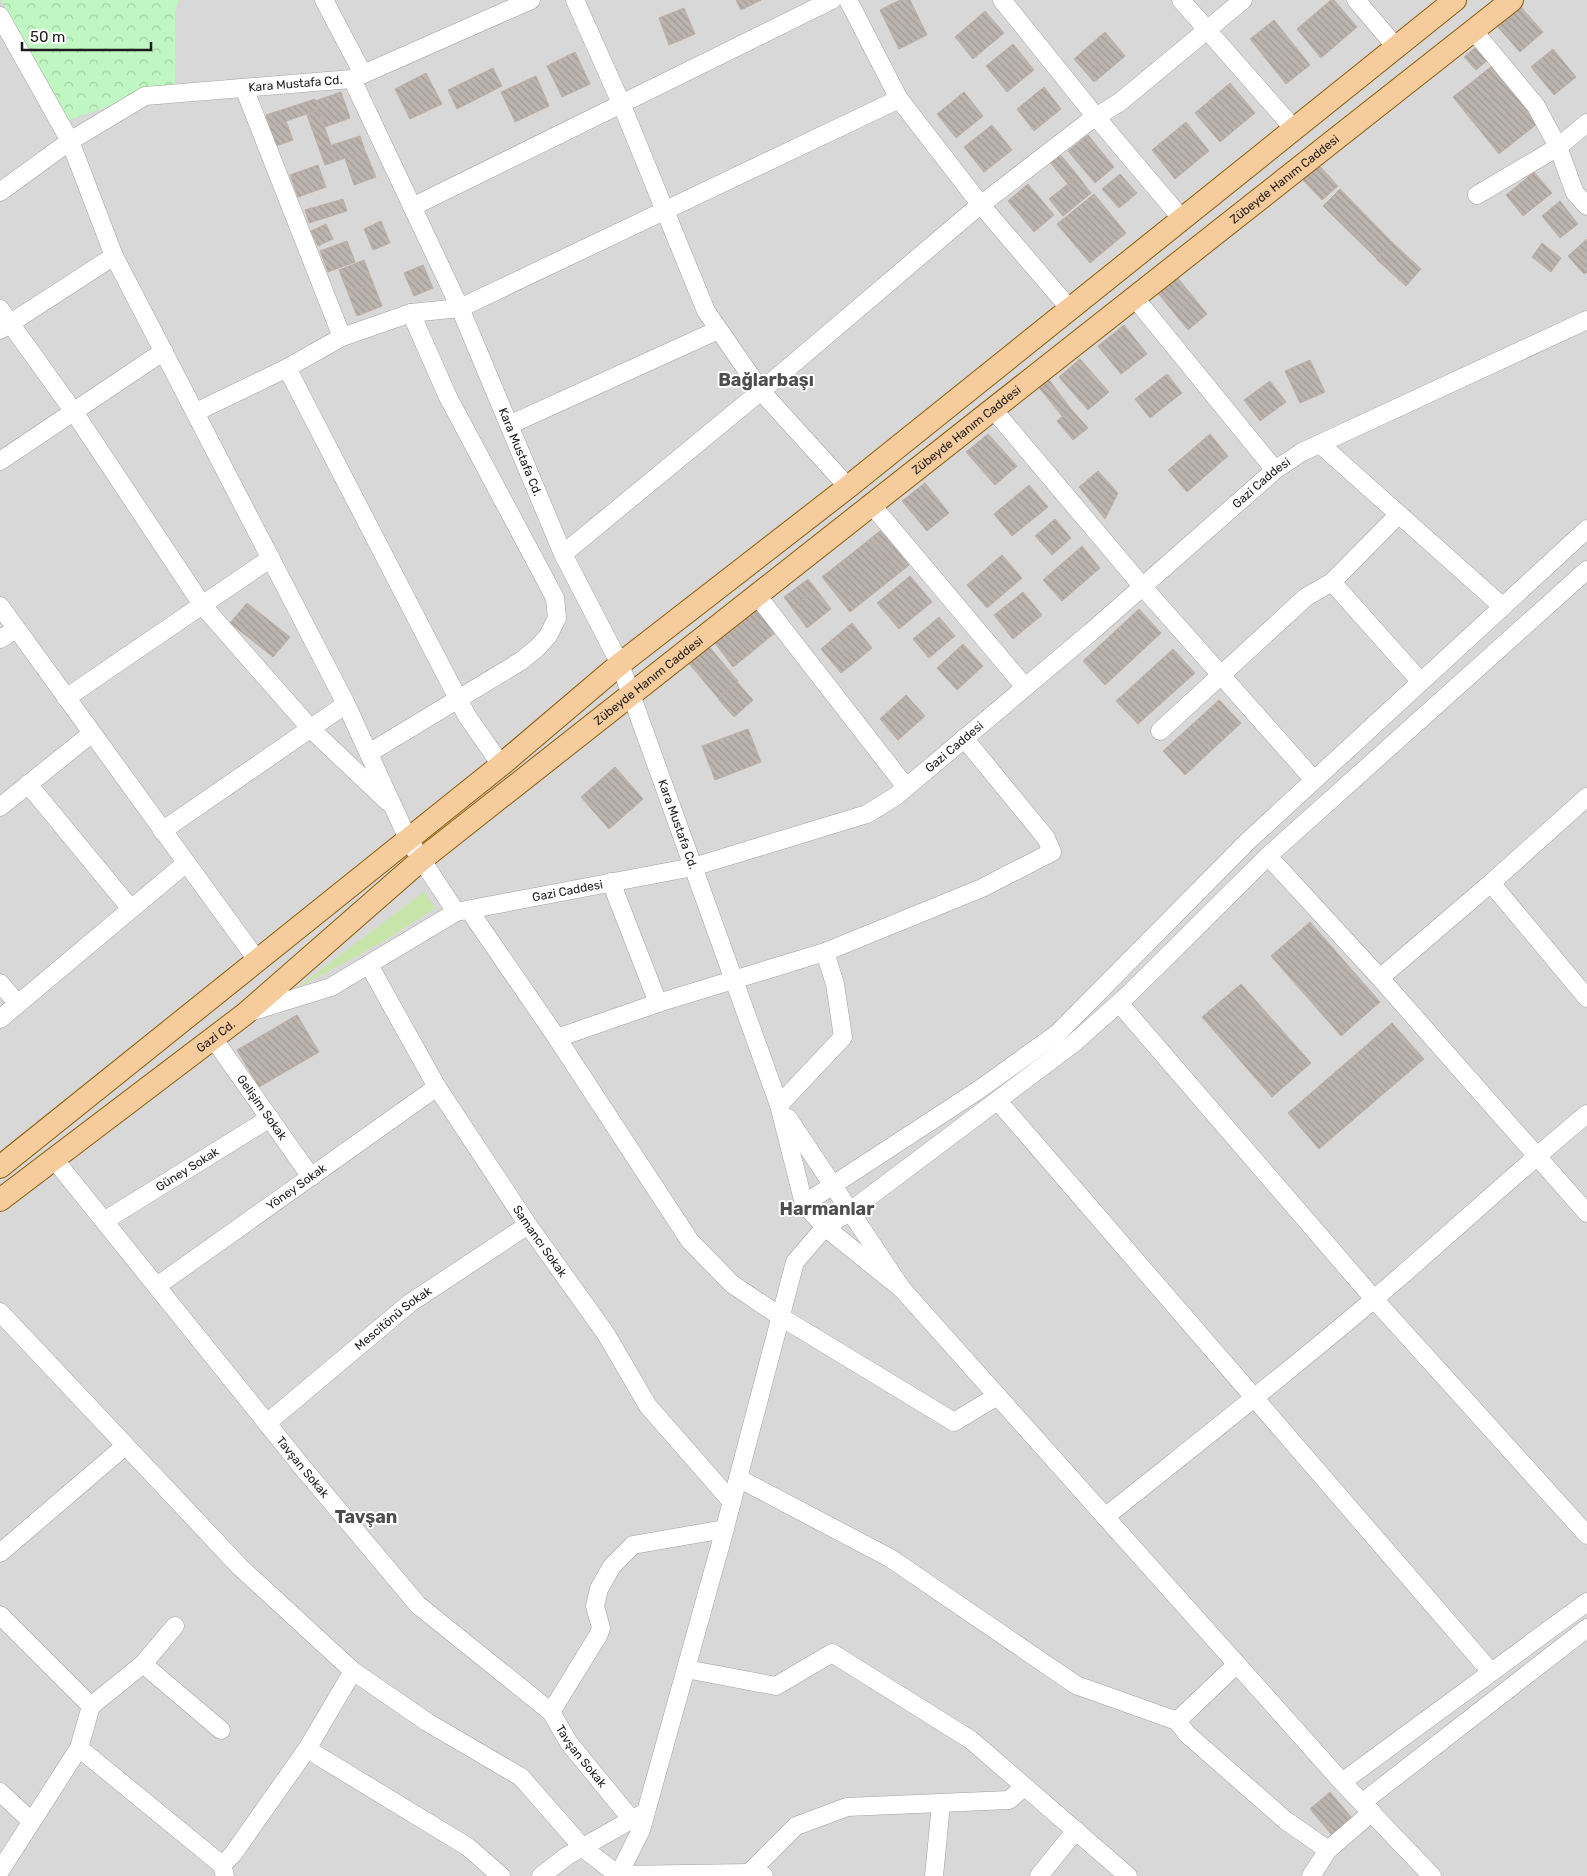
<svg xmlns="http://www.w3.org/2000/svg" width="1587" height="1876" font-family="Rubik,sans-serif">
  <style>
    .residential { fill: #d9d8d8 }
    .grass { fill: #c8e5a9 }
    .park { fill: url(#park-crowns) }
    .building { fill: url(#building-back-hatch); stroke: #bdaea5 }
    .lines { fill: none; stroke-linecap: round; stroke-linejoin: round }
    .minor-casing { stroke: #a2a2a2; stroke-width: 19 }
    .major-casing { stroke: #8b5b08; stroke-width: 24 }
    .minor { stroke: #fff; stroke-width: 18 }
    .major { stroke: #f6cc9c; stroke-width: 22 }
    .labels { text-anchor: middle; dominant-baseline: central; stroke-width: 4; stroke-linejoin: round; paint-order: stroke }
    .street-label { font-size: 12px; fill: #1b1b1b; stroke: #fff }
    .district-label { font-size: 18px; font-weight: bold; fill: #4e4e4e; stroke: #fff }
  </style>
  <defs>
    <pattern id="park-crowns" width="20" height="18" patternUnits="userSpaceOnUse" patternTransform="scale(1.25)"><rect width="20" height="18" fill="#bff6c1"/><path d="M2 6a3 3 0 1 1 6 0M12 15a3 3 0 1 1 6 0" fill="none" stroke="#a4d2a5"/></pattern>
    <pattern id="building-back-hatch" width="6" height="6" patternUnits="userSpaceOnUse" patternTransform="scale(1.25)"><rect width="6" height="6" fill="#bcb4ae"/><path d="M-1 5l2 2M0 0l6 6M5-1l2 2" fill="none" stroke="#a19a95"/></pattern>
  </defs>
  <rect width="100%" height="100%" fill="#ece8e1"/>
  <!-- residential -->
  <rect class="residential" x="0" y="0" width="1587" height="1876"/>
  <!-- grass -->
  <polygon class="grass" points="424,892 435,908 384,941 294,990"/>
  <!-- park -->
  <polygon class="park" points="1,0 179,0 175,12 175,83 66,121"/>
  <!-- building -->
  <g class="building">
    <polygon points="736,0 761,0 741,10"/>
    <polygon points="900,0 910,0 927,35 899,49 880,10"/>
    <polygon points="1331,0 1334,0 1357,27 1321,58 1297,29"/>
    <polygon points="1519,5 1543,32 1520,52 1496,25"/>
    <polygon points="684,8 695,34 669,45 659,18"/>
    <polygon points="985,11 1004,33 973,59 955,37"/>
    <polygon points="1274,20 1310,65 1286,84 1250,39"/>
    <polygon points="1105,32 1125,56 1104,74 1084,50"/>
    <polygon points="1013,44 1034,70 1007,92 986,66"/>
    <polygon points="1476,47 1488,60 1476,70 1464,57"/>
    <polygon points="1553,49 1576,77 1554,95 1531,67"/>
    <polygon points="1084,50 1104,74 1094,82 1074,59"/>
    <polygon points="575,52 590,84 562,97 547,66"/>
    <polygon points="1492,66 1538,123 1499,154 1453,97"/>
    <polygon points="493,68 502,86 457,109 448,90"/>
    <polygon points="426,73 442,104 410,119 395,89"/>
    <polygon points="536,76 549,106 515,122 501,92"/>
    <polygon points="1230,83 1255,113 1220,142 1195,113"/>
    <polygon points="1044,87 1061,109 1034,131 1017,109"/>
    <polygon points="341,92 350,118 325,127 315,101"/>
    <polygon points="964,92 983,116 956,138 937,114"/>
    <polygon points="315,99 318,110 269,127 266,115"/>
    <polygon points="318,110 337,161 325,165 307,115"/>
    <polygon points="286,121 293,140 276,146 269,127"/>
    <polygon points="1186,122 1209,151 1175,179 1152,150"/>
    <polygon points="992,125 1012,150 984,172 964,147"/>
    <polygon points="1088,135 1114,167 1095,183 1068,151"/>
    <polygon points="360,136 365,151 337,161 332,145"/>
    <polygon points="365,151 376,177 354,185 345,158"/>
    <polygon points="1058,152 1078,176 1068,184 1048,160"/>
    <polygon points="1316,162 1338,186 1322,200 1300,177"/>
    <polygon points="318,165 326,187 298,197 290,175"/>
    <polygon points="1534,172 1552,193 1523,216 1506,195"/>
    <polygon points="1120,174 1137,193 1119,208 1102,189"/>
    <polygon points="1078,176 1091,193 1063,216 1049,199"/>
    <polygon points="1028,184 1054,215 1034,232 1008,201"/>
    <polygon points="1340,189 1392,242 1376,258 1323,206"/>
    <polygon points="1094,194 1126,233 1090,263 1057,224"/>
    <polygon points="343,199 347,211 309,223 305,210"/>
    <polygon points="1560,201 1578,224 1560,238 1542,216"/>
    <polygon points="381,221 390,243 373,250 364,229"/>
    <polygon points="326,224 333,239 318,246 311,231"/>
    <polygon points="1587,239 1587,272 1584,274 1568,256"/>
    <polygon points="347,241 355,262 328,272 320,251"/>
    <polygon points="1392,242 1421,269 1406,286 1376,259"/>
    <polygon points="1542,243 1561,258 1551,272 1532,257"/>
    <polygon points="364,260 373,283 348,293 339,270"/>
    <polygon points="423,265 433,288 414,296 404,273"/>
    <polygon points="1176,276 1194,298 1175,314 1157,292"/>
    <polygon points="373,283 382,306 357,316 348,293"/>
    <polygon points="1194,298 1207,314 1188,330 1175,314"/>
    <polygon points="1124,325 1147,354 1121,374 1098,346"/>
    <polygon points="1080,359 1109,392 1088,410 1059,377"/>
    <polygon points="1310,360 1325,392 1300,403 1285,371"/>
    <polygon points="1167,374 1182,393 1150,418 1135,399"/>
    <polygon points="1047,377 1071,409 1062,416 1037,385"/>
    <polygon points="1270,381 1286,402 1260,421 1244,400"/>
    <polygon points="1071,409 1088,428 1073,440 1057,421"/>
    <polygon points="988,434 1017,466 995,485 966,452"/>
    <polygon points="1210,434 1228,456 1187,492 1168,470"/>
    <polygon points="1098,471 1118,493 1105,519 1079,487"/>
    <polygon points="925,483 949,513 927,531 902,501"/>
    <polygon points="1029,485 1048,507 1012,536 994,514"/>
    <polygon points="1055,519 1071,538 1052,555 1035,536"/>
    <polygon points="881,530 909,565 898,574 870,539"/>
    <polygon points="870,539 898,574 850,612 822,577"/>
    <polygon points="1082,546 1100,568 1062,601 1043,580"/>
    <polygon points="1002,555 1022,578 987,608 967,585"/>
    <polygon points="910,576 932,602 899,629 877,603"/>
    <polygon points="808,579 816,589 792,608 784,597"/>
    <polygon points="816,589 831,609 807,628 792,608"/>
    <polygon points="1023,592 1042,615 1013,639 994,615"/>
    <polygon points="247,603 290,637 273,657 230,623"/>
    <polygon points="756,604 777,631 752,652 730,625"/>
    <polygon points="1139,609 1161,633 1105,685 1083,661"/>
    <polygon points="939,617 955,636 929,658 913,639"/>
    <polygon points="852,623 872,648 854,663 834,638"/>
    <polygon points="730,625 752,652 733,667 712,639"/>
    <polygon points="834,638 854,663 841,673 821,649"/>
    <polygon points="706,643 738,681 718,698 686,660"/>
    <polygon points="963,644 983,666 957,690 937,668"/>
    <polygon points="1173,649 1195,673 1138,724 1116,701"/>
    <polygon points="737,682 753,700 734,717 718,699"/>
    <polygon points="906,695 925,716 898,740 880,719"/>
    <polygon points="1219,700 1241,723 1185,775 1163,751"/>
    <polygon points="748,729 761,762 715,780 702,746"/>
    <polygon points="615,767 643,799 609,829 581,797"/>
    <polygon points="1310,922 1380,1002 1341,1036 1271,956"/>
    <polygon points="1241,984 1311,1063 1272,1097 1202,1017"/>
    <polygon points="297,1015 319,1052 259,1087 237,1050"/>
    <polygon points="1392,1023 1424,1059 1319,1149 1288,1113"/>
    <polygon points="1330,1792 1352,1818 1332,1835 1310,1809"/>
  </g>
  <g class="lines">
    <defs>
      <g id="minor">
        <polyline points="324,0 363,74"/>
        <polyline points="575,0 621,103 706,311 761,391 848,487"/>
        <polyline points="848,0 899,99 981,205 1070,309"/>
        <polyline points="1002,0 1096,117 1182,219"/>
        <polyline points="1181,0 1294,129"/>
        <polyline points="1356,0 1396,47"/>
        <polyline points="0,16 70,141 114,256 346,704 408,839 456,912"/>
        <polyline points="1473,30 1536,106 1558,147 1575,193 1587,206"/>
        <polyline points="352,79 531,0"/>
        <polyline points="244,88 342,337"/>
        <path id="s1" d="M0 192 70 141 145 96 352 79 460 308 563 554 620 664 779 1105 804 1204 825 1227 902 1289"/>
        <polyline points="1477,195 1558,147 1587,123"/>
        <polyline points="412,207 832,0"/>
        <polyline points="1134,297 1275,470"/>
        <polyline points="0,309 74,412 203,606 311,729 388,802"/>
        <polyline points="0,330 114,256"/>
        <polyline points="287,368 467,716 501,765"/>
        <polyline points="992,408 1142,586 1314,780"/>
        <polyline points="196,412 287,368 342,337 411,313 460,308 899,99"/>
        <polyline points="509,425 718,330"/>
        <polyline points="1320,444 1503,607"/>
        <polyline points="0,461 164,351"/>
        <polyline points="871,504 1025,687"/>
        <polyline points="563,554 761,391 974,210 1088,122 1120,102 1243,0"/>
        <polyline points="1332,582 1421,682"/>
        <polyline points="756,594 906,787"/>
        <polyline points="0,606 257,960"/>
        <polyline points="0,639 16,629"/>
        <polyline points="66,698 271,558"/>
        <polyline points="1160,731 1306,597 1332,582 1398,515"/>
        <polyline points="369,753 521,661 537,648 548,636 557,618 555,598 448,397 411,313"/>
        <polyline points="28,784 131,909"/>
        <polyline points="0,807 91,734"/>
        <polyline points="162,831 346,704"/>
        <polyline points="1268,856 1380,978 1587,1213"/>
        <polyline points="611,882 658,1003"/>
        <polyline points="1491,883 1587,998"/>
        <polyline points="469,910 557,1038 690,1241 732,1284 781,1317 954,1422 997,1396"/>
        <path id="s2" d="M369 965 437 1087 528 1225 606 1334 648 1406 732 1502"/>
        <polyline points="1380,978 1491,883 1587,797"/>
        <polyline points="0,983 18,1004"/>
        <polyline points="1119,1003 1374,1299 1587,1535"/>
        <path id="s3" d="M250 1012 331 987 456 912 693 867 867 814 896 796 1091 632 1275 470 1302 452 1587 320"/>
        <polyline points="0,1019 185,864"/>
        <path id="s4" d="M213 1038 311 1177"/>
        <polyline points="557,1038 658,1003 825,952 982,888 1052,852 1046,838 964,738"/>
        <polyline points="998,1101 1491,1672"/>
        <polyline points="779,1105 843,1037 835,984 825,952"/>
        <polyline points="788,1118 902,1289 1342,1782 1432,1876"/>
        <path id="s5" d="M54 1159 303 1468 418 1605 551 1712 569 1743 632 1820"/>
        <polyline points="804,1204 980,1089 1058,1033 1247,842 1587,529"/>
        <path id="s6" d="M104 1221 270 1118"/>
        <path id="s7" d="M157 1286 437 1087"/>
        <polyline points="0,1312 240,1567 353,1671 427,1722 521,1777 583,1848 618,1875 749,1873 764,1876"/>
        <path id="s8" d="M267 1423 410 1303 528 1225"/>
        <polyline points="738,1478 890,1558 1076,1685 1177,1721 1187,1734 1285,1820 1328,1850"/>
        <path d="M1105 1517C1195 1445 1285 1375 1373 1300 1445 1239 1514 1174 1587 1114"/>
        <polyline points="0,1553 125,1446"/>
        <polyline points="0,1615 91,1706"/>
        <polyline points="143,1664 221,1730"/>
        <polyline points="686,1669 776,1686 832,1653 971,1740 1128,1876"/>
        <polyline points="551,1712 599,1634 601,1628 595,1606 599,1589 612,1566 633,1545 725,1529"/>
        <polyline points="1177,1721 1237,1664"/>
        <polyline points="79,1748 222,1865 225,1876"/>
        <polyline points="307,1749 468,1847 501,1876"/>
        <polyline points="1342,1782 1587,1602"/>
        <polyline points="0,1792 31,1821"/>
        <polyline points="1363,1802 1587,1628"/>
        <polyline points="222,1865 233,1854 307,1749 353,1671"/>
        <polyline points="0,1871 79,1748 91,1706 143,1664 175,1626"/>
        <polyline points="749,1873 796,1826 847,1807 1009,1800 1024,1787"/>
        <polyline points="541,1876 567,1856 640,1815"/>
        <polyline points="618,1876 641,1830 721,1543 795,1262 825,1227 849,1212 1075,1042 1129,994 1268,856 1587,570"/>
        <polyline points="934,1876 941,1804"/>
        <polyline points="1039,1876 1076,1830"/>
        <polyline points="1311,1876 1328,1850 1372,1812"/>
      </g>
      <g id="major">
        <polyline points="0,1167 501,765 620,664 848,487 1455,0"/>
        <path id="s9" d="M0 1200 245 1014 421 860 1512 0"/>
      </g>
    </defs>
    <!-- minor casing -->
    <use href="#minor" class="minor-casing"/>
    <!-- major casing -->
    <use href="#major" class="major-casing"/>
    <!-- minor -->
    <use href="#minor" class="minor"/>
    <!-- major -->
    <use href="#major" class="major"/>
  </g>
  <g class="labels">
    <!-- street labels -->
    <g class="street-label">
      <text stroke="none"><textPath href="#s1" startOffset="325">Kara Mustafa Cd.</textPath></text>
      <text stroke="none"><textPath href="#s9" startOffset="1641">Zübeyde Hanım Caddesi</textPath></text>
      <text stroke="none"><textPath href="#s9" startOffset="1236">Zübeyde Hanım Caddesi</textPath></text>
      <text stroke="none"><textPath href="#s1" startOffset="791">Kara Mustafa Cd.</textPath></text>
      <text stroke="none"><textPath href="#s3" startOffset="1169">Gazi Caddesi</textPath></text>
      <text stroke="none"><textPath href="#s9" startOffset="831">Zübeyde Hanım Caddesi</textPath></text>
      <text stroke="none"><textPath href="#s3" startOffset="764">Gazi Caddesi</textPath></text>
      <text stroke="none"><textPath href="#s1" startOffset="1196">Kara Mustafa Cd.</textPath></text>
      <text stroke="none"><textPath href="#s3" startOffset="344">Gazi Caddesi</textPath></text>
      <text stroke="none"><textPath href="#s9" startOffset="271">Gazi Cd.</textPath></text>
      <text stroke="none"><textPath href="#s4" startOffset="85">Gelişim Sokak</textPath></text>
      <text stroke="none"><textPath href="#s6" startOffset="98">Güney Sokak</textPath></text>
      <text stroke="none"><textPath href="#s7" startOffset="171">Yöney Sokak</textPath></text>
      <text stroke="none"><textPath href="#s2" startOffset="325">Samancı Sokak</textPath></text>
      <text stroke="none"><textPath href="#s8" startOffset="164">Mescitönü Sokak</textPath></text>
      <text stroke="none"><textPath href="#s5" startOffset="396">Tavşan Sokak</textPath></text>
      <text stroke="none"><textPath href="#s5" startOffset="800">Tavşan Sokak</textPath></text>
    </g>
    <!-- district labels -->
    <g class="district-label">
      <text x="766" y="380">Bağlarbaşı</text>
      <text x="827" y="1209">Harmanlar</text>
      <text x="366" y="1517">Tavşan</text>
    </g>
  </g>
  <!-- scale -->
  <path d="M22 42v8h129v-8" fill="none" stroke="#1b1b1b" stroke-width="2.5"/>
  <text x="30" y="42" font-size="15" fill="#1b1b1b" stroke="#ffffff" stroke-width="4" paint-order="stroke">50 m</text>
</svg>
